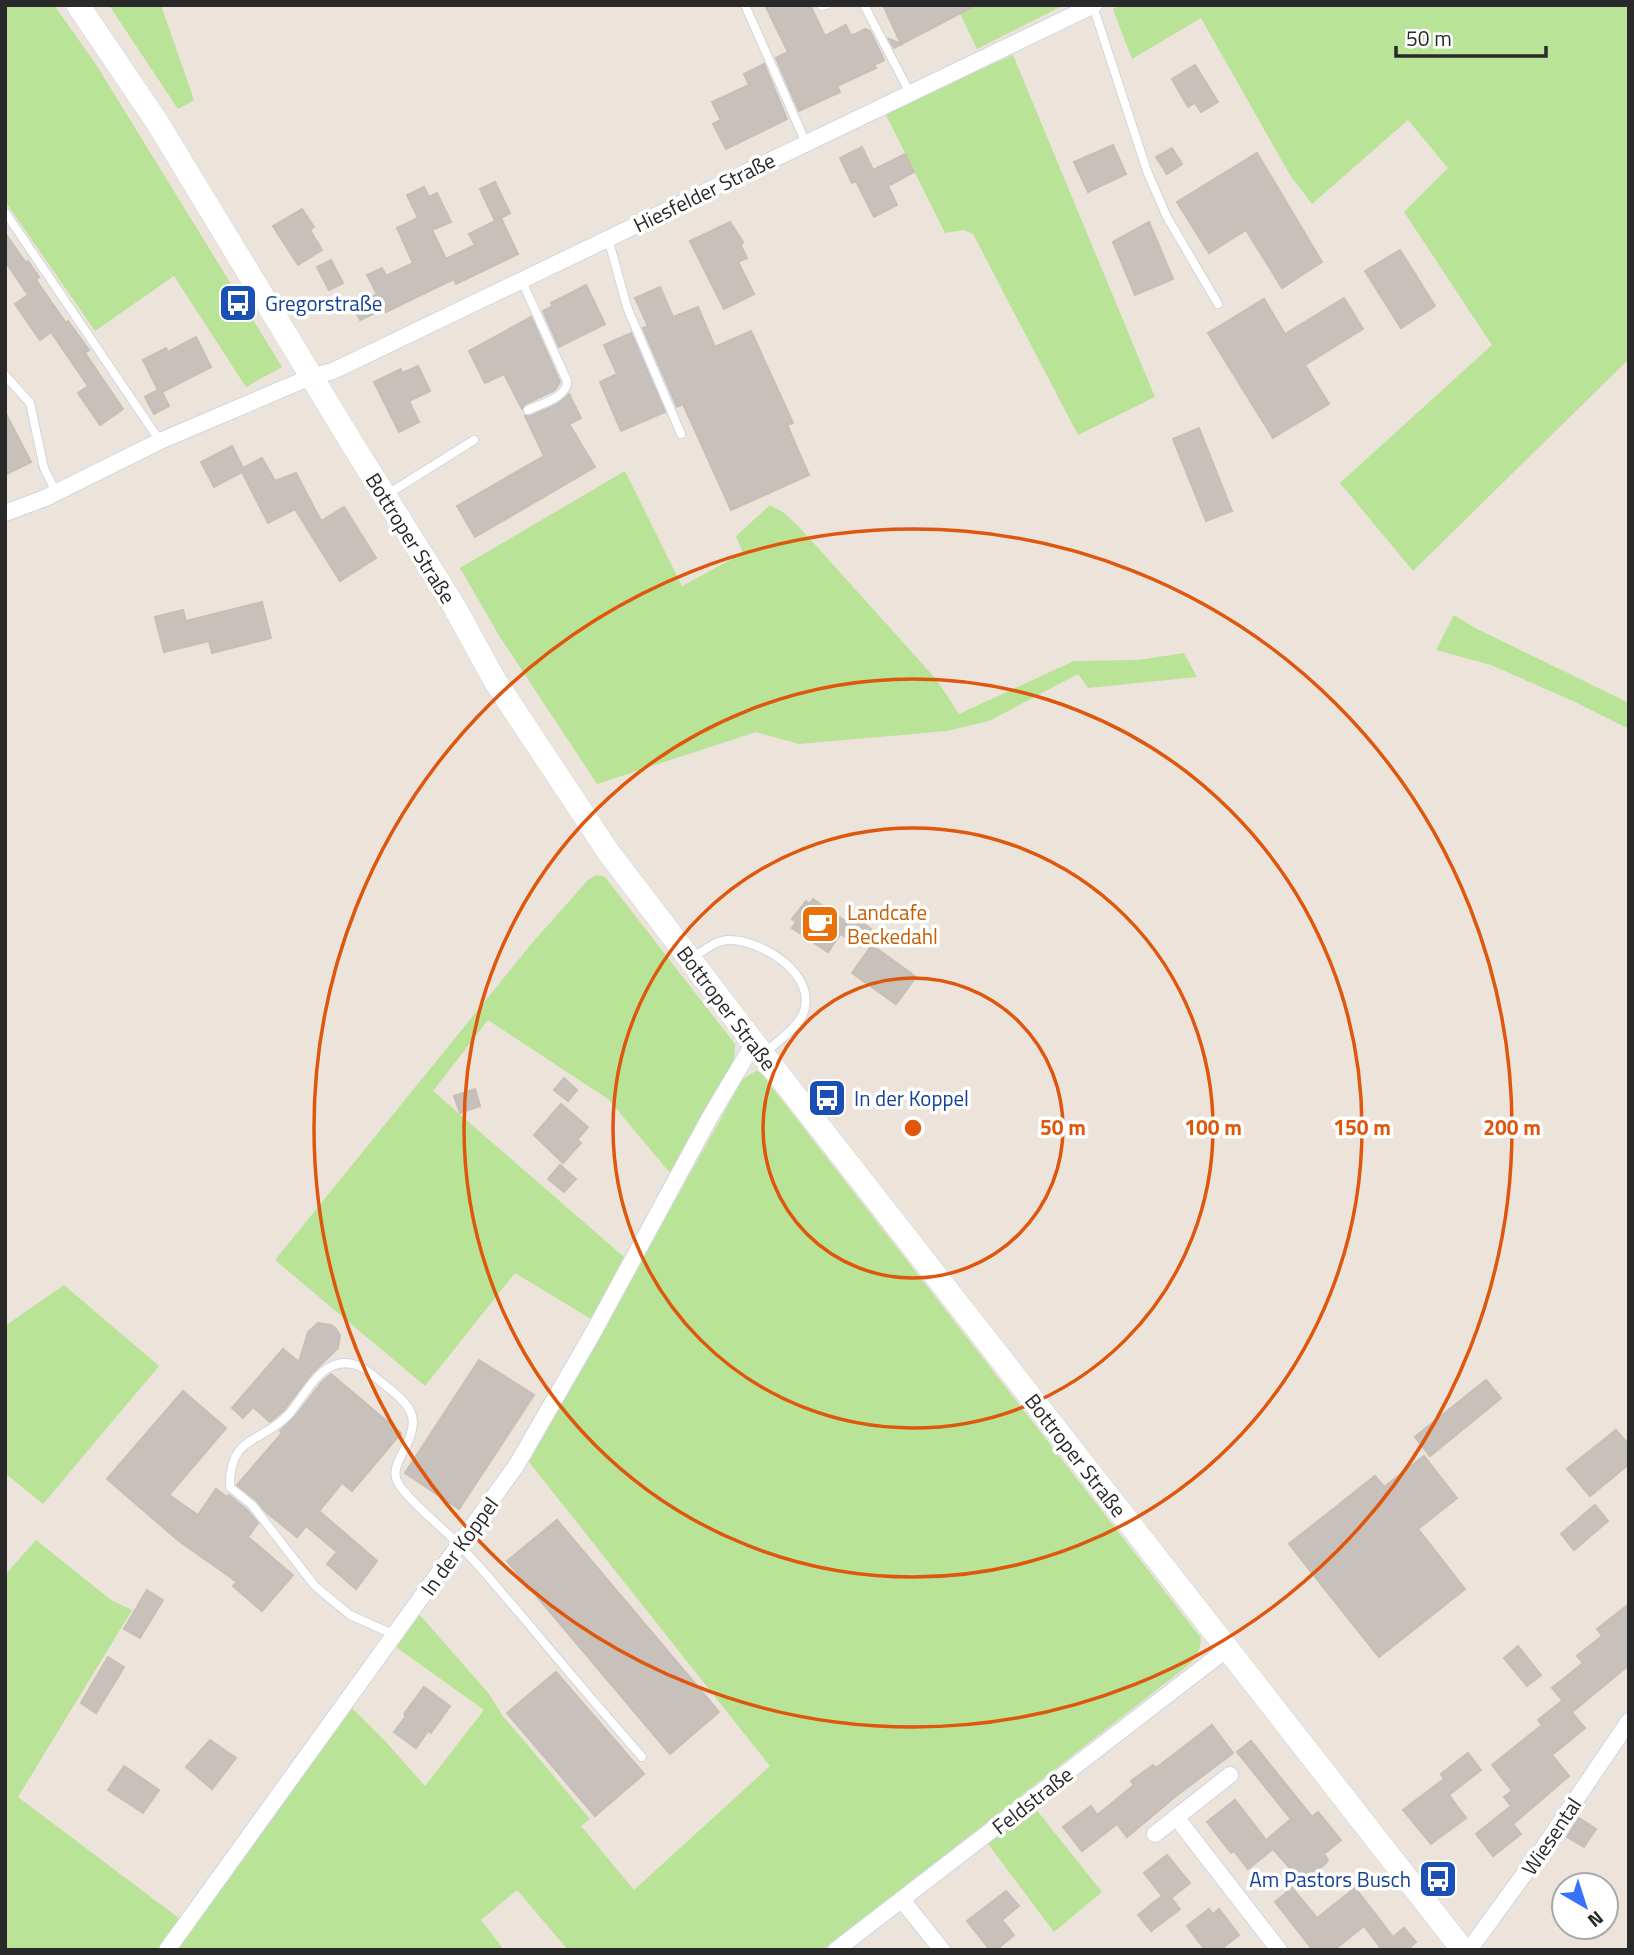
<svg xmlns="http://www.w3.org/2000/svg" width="1634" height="1955" font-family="'Titillium Web',sans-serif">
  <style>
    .green { fill: #b9e396 }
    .building { fill: #c7c0bb; stroke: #c7bfb5; stroke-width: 2 }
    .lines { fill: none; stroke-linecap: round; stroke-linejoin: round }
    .service-casing { stroke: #d0d5e2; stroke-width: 10 }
    .minor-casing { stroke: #d0d5e2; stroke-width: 18 }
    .secondary-casing { stroke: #d0d5e2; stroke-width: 24 }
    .service { stroke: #fff; stroke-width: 8 }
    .minor { stroke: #fff; stroke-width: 16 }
    .secondary { stroke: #fff; stroke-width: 23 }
    .ring { fill: none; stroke: #de570d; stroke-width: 3.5 }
    .labels { text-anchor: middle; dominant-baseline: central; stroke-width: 7; stroke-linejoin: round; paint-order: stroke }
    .street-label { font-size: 21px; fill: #292929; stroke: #fff }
    .transit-label { font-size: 21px; fill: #164399; stroke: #fff; text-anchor: start }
    .food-label { font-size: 21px; fill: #c56008; stroke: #fff; text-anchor: start }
    .centre { fill: #de570d; stroke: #fff; stroke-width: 3.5 }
    .ring-label { font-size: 21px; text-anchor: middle; font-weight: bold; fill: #de570d; stroke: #fff; stroke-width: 7; stroke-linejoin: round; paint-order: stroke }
  </style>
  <rect width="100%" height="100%" fill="#ece3db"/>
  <!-- green -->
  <g class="green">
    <polygon points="5,5 54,5 97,66 282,367 246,387 174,276 95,331 5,201"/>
    <polygon points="109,5 161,5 194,100 178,109"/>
    <polygon points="956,5 1064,5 977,49"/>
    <polygon points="1120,5 1629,5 1629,359 1413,571 1340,483 1492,345 1404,212 1448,168 1408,120 1312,204 1290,175 1201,18 1132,59 1113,9"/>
    <polygon points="1013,55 1155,397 1078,435 973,234 964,230 945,233 884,111"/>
    <polygon points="625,471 682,586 743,553 736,536 770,505 784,513 800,528 936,679 959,714 1074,661 1138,660 1184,653 1197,677 1088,688 1078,674 989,721 947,731 799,744 756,732 597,784 500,637 460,568"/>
    <polygon points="1454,615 1475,628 1629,703 1629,729 1573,701 1491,665 1436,650"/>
    <polygon points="596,875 605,877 735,1044 734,1061 670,1173 608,1099 488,1020 433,1091 624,1257 591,1319 515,1273 425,1386 275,1260 533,942 588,880"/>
    <path d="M756 1071 760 1072 1201 1638C1201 1649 1197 1654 1191 1663L823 1950H568L517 1890 481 1920 504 1950H176L352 1708 385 1741 425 1786 484 1710 396 1647 419 1614 489 1694 502 1715 590 1819 581 1826 634 1890 770 1766 529 1462 743 1079Z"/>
    <polygon points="64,1285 159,1366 43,1504 5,1473 5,1326"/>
    <polygon points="36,1540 111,1600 132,1610 18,1797 180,1919 158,1950 5,1950 5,1575"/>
    <polygon points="1035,1808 1102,1892 1054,1932 988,1844"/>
  </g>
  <!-- building -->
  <g class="building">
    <polygon points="765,5 810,5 825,36 846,25 851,36 865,29 870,31 884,60 874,65 876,68 837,86 840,92 799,111 776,58 788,52"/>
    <polygon points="883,5 976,5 894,48 889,39 901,44"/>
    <polygon points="764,64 787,119 726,149 713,124 721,120 712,102 749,85 744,74"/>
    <polygon points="1195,65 1218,102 1201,112 1195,103 1188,107 1172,79"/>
    <polygon points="1113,145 1126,174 1088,192 1074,162"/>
    <polygon points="862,147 873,170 905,154 914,172 888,186 897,205 874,217 856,181 852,183 840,158"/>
    <polygon points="1172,148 1182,164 1167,174 1156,157"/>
    <polygon points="1257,153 1322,262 1282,288 1246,230 1209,253 1177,202"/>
    <polygon points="495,182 510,213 497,220 501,218 518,254 456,284 454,279 386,312 384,309 360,320 354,306 377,294 367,275 382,268 386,276 413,263 397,228 418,218 407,195 424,187 429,197 437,193 451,222 432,230 446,259 475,245 469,234 495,221 480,189"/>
    <polygon points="302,209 314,227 310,230 322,250 298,265 273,226"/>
    <polygon points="730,222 743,242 741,246 747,258 738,262 754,294 724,309 690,241"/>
    <polygon points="1149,222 1173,279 1135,295 1113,242"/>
    <polygon points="5,233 26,263 28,261 39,277 36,280 66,323 68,321 89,350 85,353 123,409 100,425 78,393 88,386 51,332 40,340 15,304 28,295 5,261"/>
    <polygon points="1400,250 1435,306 1401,328 1365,271"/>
    <polygon points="331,260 343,283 329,290 317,267"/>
    <polygon points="586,285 605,324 559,347 543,311 553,306 551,303"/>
    <polygon points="660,287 673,317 698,307 715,347 751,331 793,423 787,425 809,475 731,510 683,404 677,407 643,328 648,326 635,298"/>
    <polygon points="1344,298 1363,329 1305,365 1329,404 1273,438 1208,333 1264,299 1285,334"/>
    <polygon points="531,317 560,382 555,390 525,404 522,409 504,374 485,383 469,351"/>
    <polygon points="631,333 665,412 621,431 600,382 617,374 604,345"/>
    <polygon points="196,337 211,367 162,392 169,406 154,414 145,397 158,390 143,360 166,348 168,352"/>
    <polygon points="418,366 430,391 409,401 419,422 399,432 374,382 401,369 402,373"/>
    <polygon points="569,394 581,418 569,424 595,467 475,537 457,506 544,456 525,416 531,416 556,405"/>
    <polygon points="5,412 31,462 5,475"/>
    <polygon points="1199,428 1232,511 1206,521 1173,439"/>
    <polygon points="232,446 243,468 262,458 275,481 296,473 321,521 344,507 376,558 340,581 295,509 268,523 242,472 214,487 201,462"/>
    <polygon points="262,602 271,638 212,653 209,641 164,652 155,617 183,610 186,621"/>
    <polygon points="813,899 848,923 828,952 792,928 796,922 792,919 806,901 809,904"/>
    <polygon points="854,916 871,929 859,946 841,934"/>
    <polygon points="872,945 916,977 896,1004 852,973"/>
    <polygon points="564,1078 577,1090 568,1101 554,1090"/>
    <polygon points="475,1089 480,1106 460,1113 454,1096"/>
    <polygon points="561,1104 588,1127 577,1140 581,1143 563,1163 534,1135"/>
    <polygon points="560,1165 576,1179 564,1192 548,1179"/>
    <polygon points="318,1323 331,1325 336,1329 340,1335 338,1348 312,1373 284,1410 270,1422 253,1407 243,1418 232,1408 283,1349 299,1362 308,1332"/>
    <polygon points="479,1360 534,1395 459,1509 405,1473"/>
    <polygon points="331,1374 401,1433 352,1491 342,1483 319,1511 377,1561 356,1589 327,1564 337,1552 306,1526 297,1537 266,1512 256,1500 237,1485 282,1433 280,1431 294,1418 322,1382"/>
    <polygon points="1486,1380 1501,1398 1430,1456 1415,1437"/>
    <polygon points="183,1391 226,1428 169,1495 198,1515 216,1489 227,1497 229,1495 247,1510 258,1523 248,1537 293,1575 262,1611 233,1586 237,1582 179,1541 107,1479"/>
    <polygon points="1616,1430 1629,1445 1629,1464 1590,1496 1567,1469"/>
    <polygon points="1424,1456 1457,1498 1418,1529 1465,1589 1379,1657 1289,1544 1375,1476 1384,1487"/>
    <polygon points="1595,1505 1608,1521 1574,1550 1561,1534"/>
    <polygon points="557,1520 719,1712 670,1754 507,1561"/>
    <polygon points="147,1590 163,1600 140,1638 124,1629"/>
    <polygon points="1629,1604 1629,1665 1572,1712 1552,1688 1583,1663 1577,1656 1602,1636 1597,1629"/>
    <polygon points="1518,1646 1541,1675 1527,1686 1504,1658"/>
    <polygon points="108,1657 124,1667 96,1713 81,1703"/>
    <polygon points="556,1672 644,1774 595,1816 507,1713"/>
    <polygon points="424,1687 450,1706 431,1733 428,1731 416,1748 394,1732 406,1716 404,1714"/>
    <polygon points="1562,1701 1585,1728 1552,1755 1569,1776 1513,1824 1521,1834 1493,1856 1476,1834 1511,1806 1504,1797 1512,1791 1492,1765 1542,1725 1538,1720"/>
    <polygon points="1212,1725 1233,1753 1176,1796 1127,1837 1117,1824 1082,1851 1063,1827 1091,1806 1097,1815 1134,1785 1131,1781 1153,1765 1156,1768"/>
    <polygon points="210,1740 236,1758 212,1789 186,1767"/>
    <polygon points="1251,1741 1312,1817 1318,1812 1341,1840 1324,1854 1328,1860 1326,1863 1302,1882 1273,1849 1248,1869 1234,1851 1231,1853 1207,1822 1235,1800 1266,1840 1291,1819 1237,1752"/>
    <polygon points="1468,1753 1481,1770 1449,1795 1466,1818 1431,1844 1403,1810 1444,1779 1441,1774"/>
    <polygon points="124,1766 159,1790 143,1813 108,1790"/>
    <polygon points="1579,1818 1596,1829 1584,1847 1567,1837"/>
    <polygon points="1167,1855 1190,1883 1171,1898 1180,1909 1151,1931 1138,1915 1162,1896 1144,1873"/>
    <polygon points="1292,1888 1317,1918 1355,1888 1393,1937 1404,1928 1416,1942 1407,1950 1377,1950 1380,1947 1364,1926 1334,1950 1313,1950 1275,1902"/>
    <polygon points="1006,1891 1019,1906 1002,1920 1014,1935 996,1950 990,1950 967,1921"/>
    <polygon points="1209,1909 1213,1914 1219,1909 1239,1935 1220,1950 1205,1950 1187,1926"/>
  </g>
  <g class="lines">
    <defs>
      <g id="service">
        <polyline points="745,5 806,143"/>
        <polyline points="864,5 910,93"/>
        <polyline points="822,6 826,5"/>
        <polyline points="1093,6 1147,171 1167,217 1218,304"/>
        <polyline points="5,212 160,441"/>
        <polyline points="608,238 627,307 681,434"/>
        <path d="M521 279 567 381C568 397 541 404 528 410"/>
        <polyline points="5,375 30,403 44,468 56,492"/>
        <polyline points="388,494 474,440"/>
        <path d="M691 959C702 952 715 940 729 940 762 940 819 975 803 1014 796 1029 777 1042 764 1053"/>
        <path d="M395 1635 350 1615 315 1586 252 1505 230 1487C229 1434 262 1444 289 1414 307 1393 323 1354 356 1365 367 1368 378 1380 386 1386 419 1411 419 1423 400 1458 397 1464 394 1471 396 1478 399 1492 438 1524 450 1536 476 1560 498 1589 521 1615 561 1663 601 1710 642 1757"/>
      </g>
      <g id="minor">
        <polyline points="5,513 45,498 160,441 313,376 333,371 1094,5"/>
        <polyline points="1176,1817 1279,1950"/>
        <polyline points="1155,1834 1230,1775"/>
        <polyline points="902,1900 942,1950"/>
        <polyline points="167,1950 516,1466 594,1331 710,1117 754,1043"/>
        <polyline points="836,1950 1227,1649"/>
        <polyline points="1469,1950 1541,1851 1629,1721"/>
      </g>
      <polyline id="secondary" points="78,5 157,122 356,450 454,606 495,681 609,853 754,1043 1463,1950"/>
    </defs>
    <!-- service casing -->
    <use href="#service" class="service-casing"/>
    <!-- minor casing -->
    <use href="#minor" class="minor-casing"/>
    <!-- secondary casing -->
    <use href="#secondary" class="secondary-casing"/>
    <!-- service -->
    <use href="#service" class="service"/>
    <!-- minor -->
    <use href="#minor" class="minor"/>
    <!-- secondary -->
    <use href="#secondary" class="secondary"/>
  </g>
  <!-- distance rings -->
  <g class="ring">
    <circle cx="913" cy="1128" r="150"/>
    <circle cx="913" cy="1128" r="300"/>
    <circle cx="913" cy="1128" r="449"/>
    <circle cx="913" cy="1128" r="599"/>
  </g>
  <!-- icons -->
  <defs>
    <symbol id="bus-square" viewBox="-11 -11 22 22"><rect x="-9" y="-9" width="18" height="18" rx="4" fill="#1a4fb4" stroke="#fff"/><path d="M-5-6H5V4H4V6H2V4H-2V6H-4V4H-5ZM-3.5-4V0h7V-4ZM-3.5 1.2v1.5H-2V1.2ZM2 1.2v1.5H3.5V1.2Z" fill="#fff"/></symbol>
    <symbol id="cafe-square" viewBox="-11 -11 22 22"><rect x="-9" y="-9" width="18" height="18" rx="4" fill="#e8710a" stroke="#fff"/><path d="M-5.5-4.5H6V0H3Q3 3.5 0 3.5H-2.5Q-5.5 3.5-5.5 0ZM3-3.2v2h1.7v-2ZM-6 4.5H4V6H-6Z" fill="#fff"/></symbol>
  </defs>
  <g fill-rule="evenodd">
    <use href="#bus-square" x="216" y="281" width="44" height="44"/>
    <use href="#cafe-square" x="798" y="902" width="44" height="44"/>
    <use href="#bus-square" x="805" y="1076" width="44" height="44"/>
    <use href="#bus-square" x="1416" y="1857" width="44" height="44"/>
  </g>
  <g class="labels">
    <!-- street labels -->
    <g class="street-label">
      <text transform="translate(704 192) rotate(-26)">Hiesfelder Straße</text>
      <text transform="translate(411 538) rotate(58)">Bottroper Straße</text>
      <text transform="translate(727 1008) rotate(53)">Bottroper Straße</text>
      <text transform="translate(1076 1455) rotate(52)">Bottroper Straße</text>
      <text transform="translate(459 1546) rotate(-54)">In der Koppel</text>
      <text transform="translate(1032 1800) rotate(-38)">Feldstraße</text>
      <text transform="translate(1551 1836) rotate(-56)">Wiesental</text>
    </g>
    <!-- transit labels -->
    <g class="transit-label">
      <text x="265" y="303">Gregorstraße</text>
      <text x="854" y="1098">In der Koppel</text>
      <text x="1411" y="1879" text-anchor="end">Am Pastors Busch</text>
    </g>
    <!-- food labels -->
    <g class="food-label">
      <text x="847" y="912">Landcafe<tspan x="847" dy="24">Beckedahl</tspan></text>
    </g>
  </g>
  <circle cx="913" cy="1128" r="10" class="centre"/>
  <g class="ring-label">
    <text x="1063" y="1135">50 m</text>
    <text x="1213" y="1135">100 m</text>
    <text x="1362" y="1135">150 m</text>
    <text x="1512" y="1135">200 m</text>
  </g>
  <!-- border -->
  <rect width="1634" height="1955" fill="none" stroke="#292929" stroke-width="14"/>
  <!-- north arrow -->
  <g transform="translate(1585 1906) rotate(141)"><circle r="33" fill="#ffffff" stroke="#a9a9a9" stroke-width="2"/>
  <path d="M0-5L12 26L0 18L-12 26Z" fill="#3871fb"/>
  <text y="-10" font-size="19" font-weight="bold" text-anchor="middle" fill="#292929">N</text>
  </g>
  <!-- scale -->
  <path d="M1396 46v10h150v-10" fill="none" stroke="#292929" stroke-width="3.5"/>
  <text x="1406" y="46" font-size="21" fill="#292929" stroke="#ffffff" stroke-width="5" paint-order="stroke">50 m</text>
</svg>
